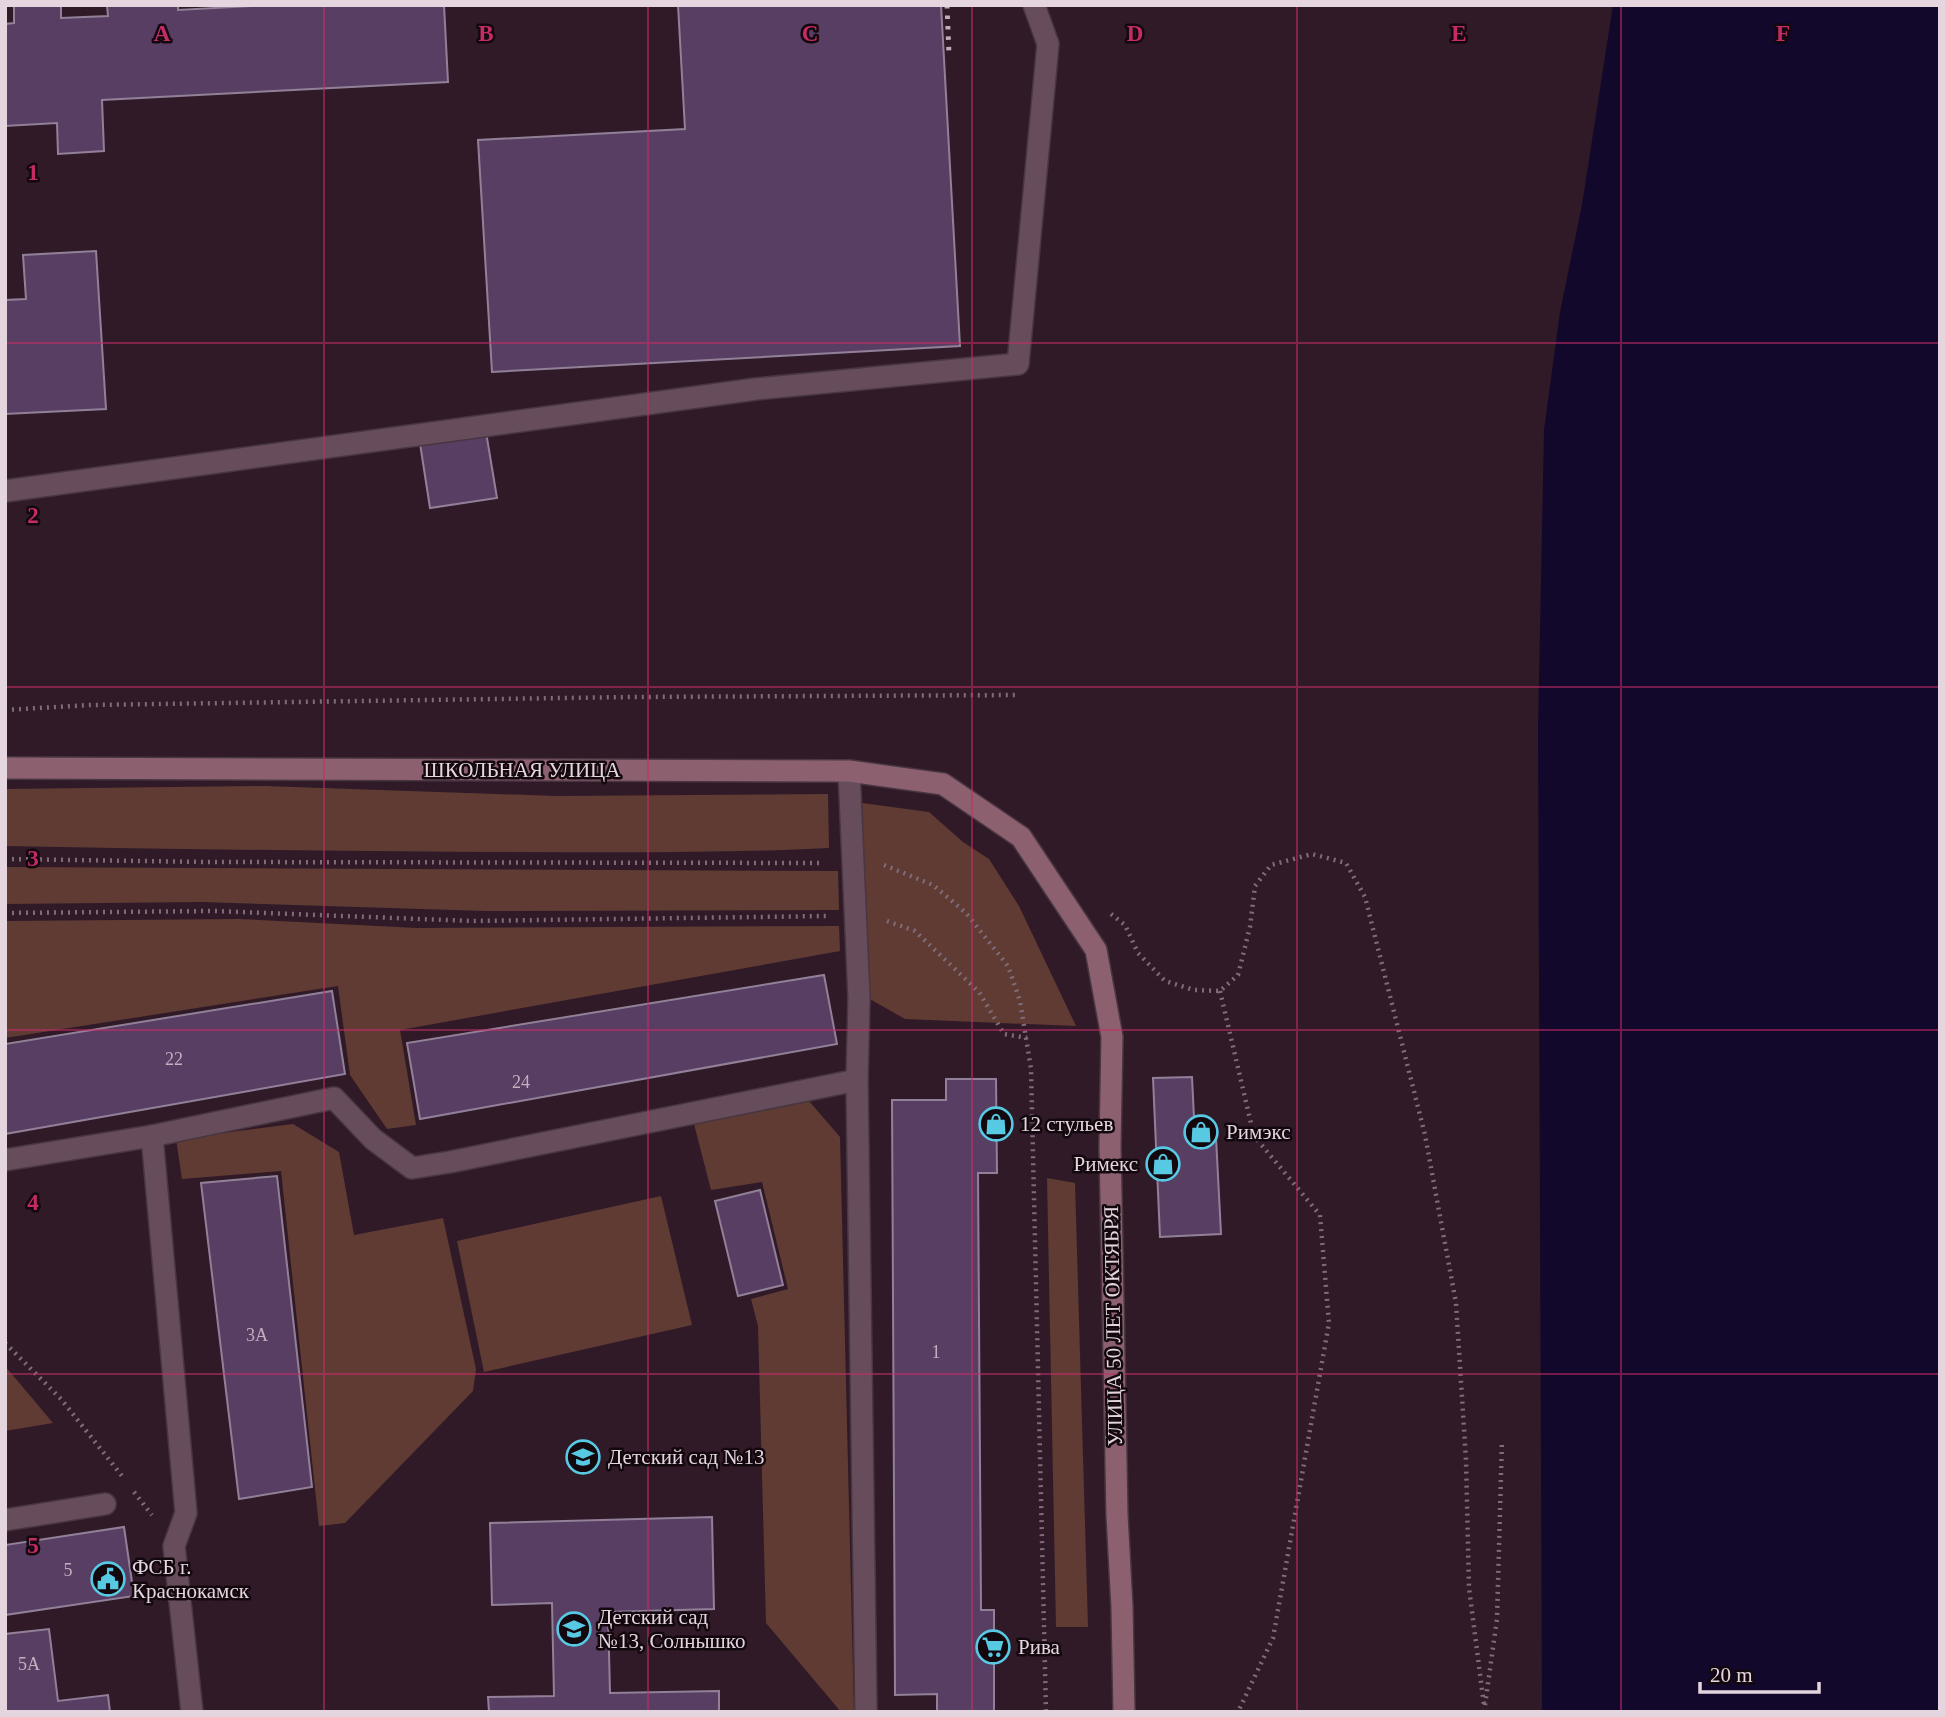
<svg xmlns="http://www.w3.org/2000/svg" width="1945" height="1717" font-family="'Times New Roman',serif">
  <style>
    .green { fill: #5f3b33 }
    .water { fill: #12082b }
    .building { fill: #593e63; stroke: #928099; stroke-width: 2 }
    .lines { fill: none; stroke-linecap: round; stroke-linejoin: round }
    .lane-casing { stroke: #483641; stroke-width: 24 }
    .secondary-casing { stroke: #483641; stroke-width: 24 }
    .path { stroke: #806c78; stroke-width: 4.5; stroke-dasharray: 2 5; stroke-linecap: butt }
    .lane { stroke: #674d5c; stroke-width: 21 }
    .secondary { stroke: #8d6070; stroke-width: 21 }
    .rail { stroke: #bfadb8; stroke-width: 5; stroke-dasharray: 3.5 7; stroke-linecap: butt }
    .grid { fill: none; stroke: #c62b68; stroke-width: 2; stroke-opacity: 0.55 }
    .labels { text-anchor: middle; dominant-baseline: central; stroke-width: 5; stroke-linejoin: round; paint-order: stroke }
    .number-label { font-size: 18px; fill: #c2afbf }
    .street-label { font-size: 21px; fill: #e5d5de; stroke: #12080e }
    .poi-label { font-size: 21px; fill: #e5d5de; stroke: #12080e; text-anchor: start }
    .grid-label { font-size: 23px; text-anchor: middle; font-weight: bold; fill: #c62b68; stroke: #12080e; stroke-width: 5; stroke-linejoin: round; paint-order: stroke }
  </style>
  <rect width="100%" height="100%" fill="#301a28"/>
  <!-- green -->
  <g class="green">
    <path d="M265 786 556 796 828 794 829 848C714 854 599 852 483 852 324 851 165 849 5 846V789Z"/>
    <polygon points="862,803 929,812 963,842 989,859 1019,906 1076,1026 905,1019 868,998"/>
    <polygon points="5,867 838,871 839,910 486,911 202,902 5,904"/>
    <polygon points="239,919 417,928 839,926 840,951 400,1030 416,1125 387,1129 350,1075 338,986 5,1038 5,921"/>
    <polygon points="809,1101 840,1137 854,1712 841,1712 766,1623 758,1326 751,1299 788,1289 762,1182 711,1190 694,1124"/>
    <polygon points="293,1124 339,1152 354,1235 443,1218 476,1369 473,1391 345,1523 319,1526 281,1171 182,1179 176,1139"/>
    <polygon points="1047,1178 1075,1183 1088,1627 1056,1627"/>
    <polygon points="661,1196 692,1325 484,1372 457,1241"/>
    <polygon points="5,1366 53,1423 5,1431"/>
  </g>
  <!-- water -->
  <polygon class="water" points="1613,5 1940,5 1940,1712 1542,1712 1538,729 1544,430 1560,312 1582,205"/>
  <!-- building -->
  <g class="building">
    <polygon points="14,5 61,5 61,18 108,16 107,5 178,5 178,10 268,5 444,5 448,82 102,100 104,151 58,154 57,123 5,126 5,24 14,23"/>
    <polygon points="678,5 941,5 960,346 492,372 478,140 685,129"/>
    <polygon points="96,251 106,409 5,414 5,300 26,299 23,255"/>
    <polygon points="485,426 497,498 430,508 419,437"/>
    <polygon points="824,975 837,1044 420,1119 407,1043"/>
    <polygon points="332,991 345,1074 5,1134 5,1044"/>
    <polygon points="1192,1077 1195,1138 1216,1137 1221,1234 1160,1237 1153,1078"/>
    <polygon points="946,1079 996,1079 997,1173 978,1173 981,1610 994,1610 994,1712 937,1712 937,1694 895,1695 892,1100 946,1100"/>
    <polygon points="277,1176 312,1487 239,1499 201,1183"/>
    <polygon points="760,1190 783,1285 738,1296 715,1201"/>
    <polygon points="712,1517 714,1609 608,1612 610,1693 719,1691 719,1712 489,1712 488,1697 554,1696 552,1603 492,1605 490,1523"/>
    <polygon points="124,1527 134,1596 5,1615 5,1545"/>
    <polygon points="49,1629 58,1701 108,1695 110,1712 5,1712 5,1634"/>
  </g>
  <g class="lines">
    <defs>
      <g id="lane">
        <polyline points="5,491 756,389 1018,364 1048,44 1034,5"/>
        <polyline points="849,771 859,998 857,1080 866,1712"/>
        <polyline points="152,1136 186,1513 174,1546 192,1712"/>
        <polyline points="5,1160 152,1136 334,1098 373,1139 412,1168 450,1162 857,1080"/>
        <polyline points="5,1520 105,1504"/>
      </g>
      <polyline id="secondary" points="5,768 849,771 943,784 1021,837 1096,950 1112,1037 1110,1146 1117,1515 1122,1607 1124,1712"/>
    </defs>
    <!-- lane casing -->
    <use href="#lane" class="lane-casing"/>
    <!-- secondary casing -->
    <use href="#secondary" class="secondary-casing"/>
    <!-- path -->
    <g class="path">
      <polyline points="5,710 90,705 632,697 1019,695"/>
      <polyline points="5,859 207,862 823,863"/>
      <polyline points="884,865 933,885 966,913 1008,966 1020,1001 1031,1069 1046,1712"/>
      <polyline points="5,913 214,911 472,921 827,916"/>
      <polyline points="1111,914 1125,925 1138,953 1165,981 1194,990 1220,991 1238,975 1250,927 1255,886 1271,865 1312,854 1346,863 1365,897 1425,1135 1456,1303 1466,1460 1469,1588 1484,1705"/>
      <polyline points="887,921 915,931 979,992 1004,1034 1027,1038"/>
      <polyline points="1220,991 1254,1136 1320,1215 1329,1323 1273,1638 1238,1712"/>
      <polyline points="5,1343 61,1399 122,1476"/>
      <polyline points="134,1492 152,1515"/>
      <polyline points="1484,1712 1497,1619 1502,1440"/>
    </g>
    <!-- lane -->
    <use href="#lane" class="lane"/>
    <!-- secondary -->
    <use href="#secondary" class="secondary"/>
    <!-- rail -->
    <polyline class="rail" points="947,5 949,55"/>
  </g>
  <!-- grid -->
  <path class="grid" d="M324 5V1712M648 5V1712M972 5V1712M1297 5V1712M1621 5V1712M5 343H1940M5 687H1940M5 1030H1940M5 1374H1940"/>
  <!-- icons -->
  <defs>
    <symbol id="shop-ring" viewBox="-11 -11 22 22"><circle r="9.5" fill="#12080e" stroke="#58c9e3" stroke-width="1.5"/><path d="M-5-2.5h2.3a2.7 3.5 0 0 1 5.4 0H5L5.5 6h-11ZM-1.5-2.5h3a1.5 2.3 0 0 0-3 0Z" fill="#58c9e3"/></symbol>
    <symbol id="school-ring" viewBox="-11 -11 22 22"><circle r="9.5" fill="#12080e" stroke="#58c9e3" stroke-width="1.5"/><path d="M0-5L7-2L0 1L-7-2ZM-4 1L0 2.5L4 1V4Q0 6-4 4Z" fill="#58c9e3"/></symbol>
    <symbol id="civic-ring" viewBox="-11 -11 22 22"><circle r="9.5" fill="#12080e" stroke="#58c9e3" stroke-width="1.5"/><path d="M-.6-6.5H3V-4.5H.6V-3L4-1V1h2V6H-6V1h2V-1L-.6-3ZM-1.2 2.5V6h2.4V2.5Z" fill="#58c9e3"/></symbol>
    <symbol id="supermarket-ring" viewBox="-11 -11 22 22"><circle r="9.5" fill="#12080e" stroke="#58c9e3" stroke-width="1.5"/><path d="M-6-5.5h2.5l.6 2H6L4.5 2H-2.5L-4.4-4H-6ZM-1.5 3.2a1.3 1.3 0 1 0 .1 0ZM3 3.2a1.3 1.3 0 1 0 .1 0Z" fill="#58c9e3"/></symbol>
  </defs>
  <g fill-rule="evenodd">
    <use href="#shop-ring" x="977" y="1105" width="38" height="38"/>
    <use href="#shop-ring" x="1182" y="1113" width="38" height="38"/>
    <use href="#shop-ring" x="1144" y="1145" width="38" height="38"/>
    <use href="#school-ring" x="564" y="1438" width="38" height="38"/>
    <use href="#civic-ring" x="89" y="1560" width="38" height="38"/>
    <use href="#school-ring" x="555" y="1610" width="38" height="38"/>
    <use href="#supermarket-ring" x="974" y="1628" width="38" height="38"/>
  </g>
  <g class="labels">
    <!-- number labels -->
    <g class="number-label">
      <text x="174" y="1059">22</text>
      <text x="521" y="1082">24</text>
      <text x="257" y="1335">3А</text>
      <text x="936" y="1352">1</text>
      <text x="68" y="1570">5</text>
      <text x="29" y="1664">5А</text>
    </g>
    <!-- street labels -->
    <g class="street-label">
      <text x="522" y="770">ШКОЛЬНАЯ УЛИЦА</text>
      <text transform="translate(1113 1326) rotate(-91)">УЛИЦА 50 ЛЕТ ОКТЯБРЯ</text>
    </g>
    <!-- poi labels -->
    <g class="poi-label">
      <text x="1020" y="1124">12 стульев</text>
      <text x="1226" y="1132">Римэкс</text>
      <text x="1138" y="1164" text-anchor="end">Римекс</text>
      <text x="608" y="1457">Детский сад №13</text>
      <text x="132" y="1567">ФСБ г.<tspan x="132" dy="24">Краснокамск</tspan></text>
      <text x="598" y="1617">Детский сад<tspan x="598" dy="24">№13, Солнышко</tspan></text>
      <text x="1018" y="1647">Рива</text>
    </g>
  </g>
  <g class="grid-label">
    <text x="162" y="41">A</text>
    <text x="486" y="41">B</text>
    <text x="810" y="41">C</text>
    <text x="1135" y="41">D</text>
    <text x="1459" y="41">E</text>
    <text x="1783" y="41">F</text>
    <text x="33" y="180">1</text>
    <text x="33" y="523">2</text>
    <text x="33" y="866">3</text>
    <text x="33" y="1210">4</text>
    <text x="33" y="1553">5</text>
  </g>
  <!-- border -->
  <rect width="1945" height="1717" fill="none" stroke="#e5d5de" stroke-width="14"/>
  <!-- scale -->
  <path d="M1700 1682v10h119v-10" fill="none" stroke="#e5d5de" stroke-width="3.5"/>
  <text x="1710" y="1682" font-size="21" fill="#e5d5de" stroke="#12080e" stroke-width="5" paint-order="stroke">20 m</text>
</svg>
